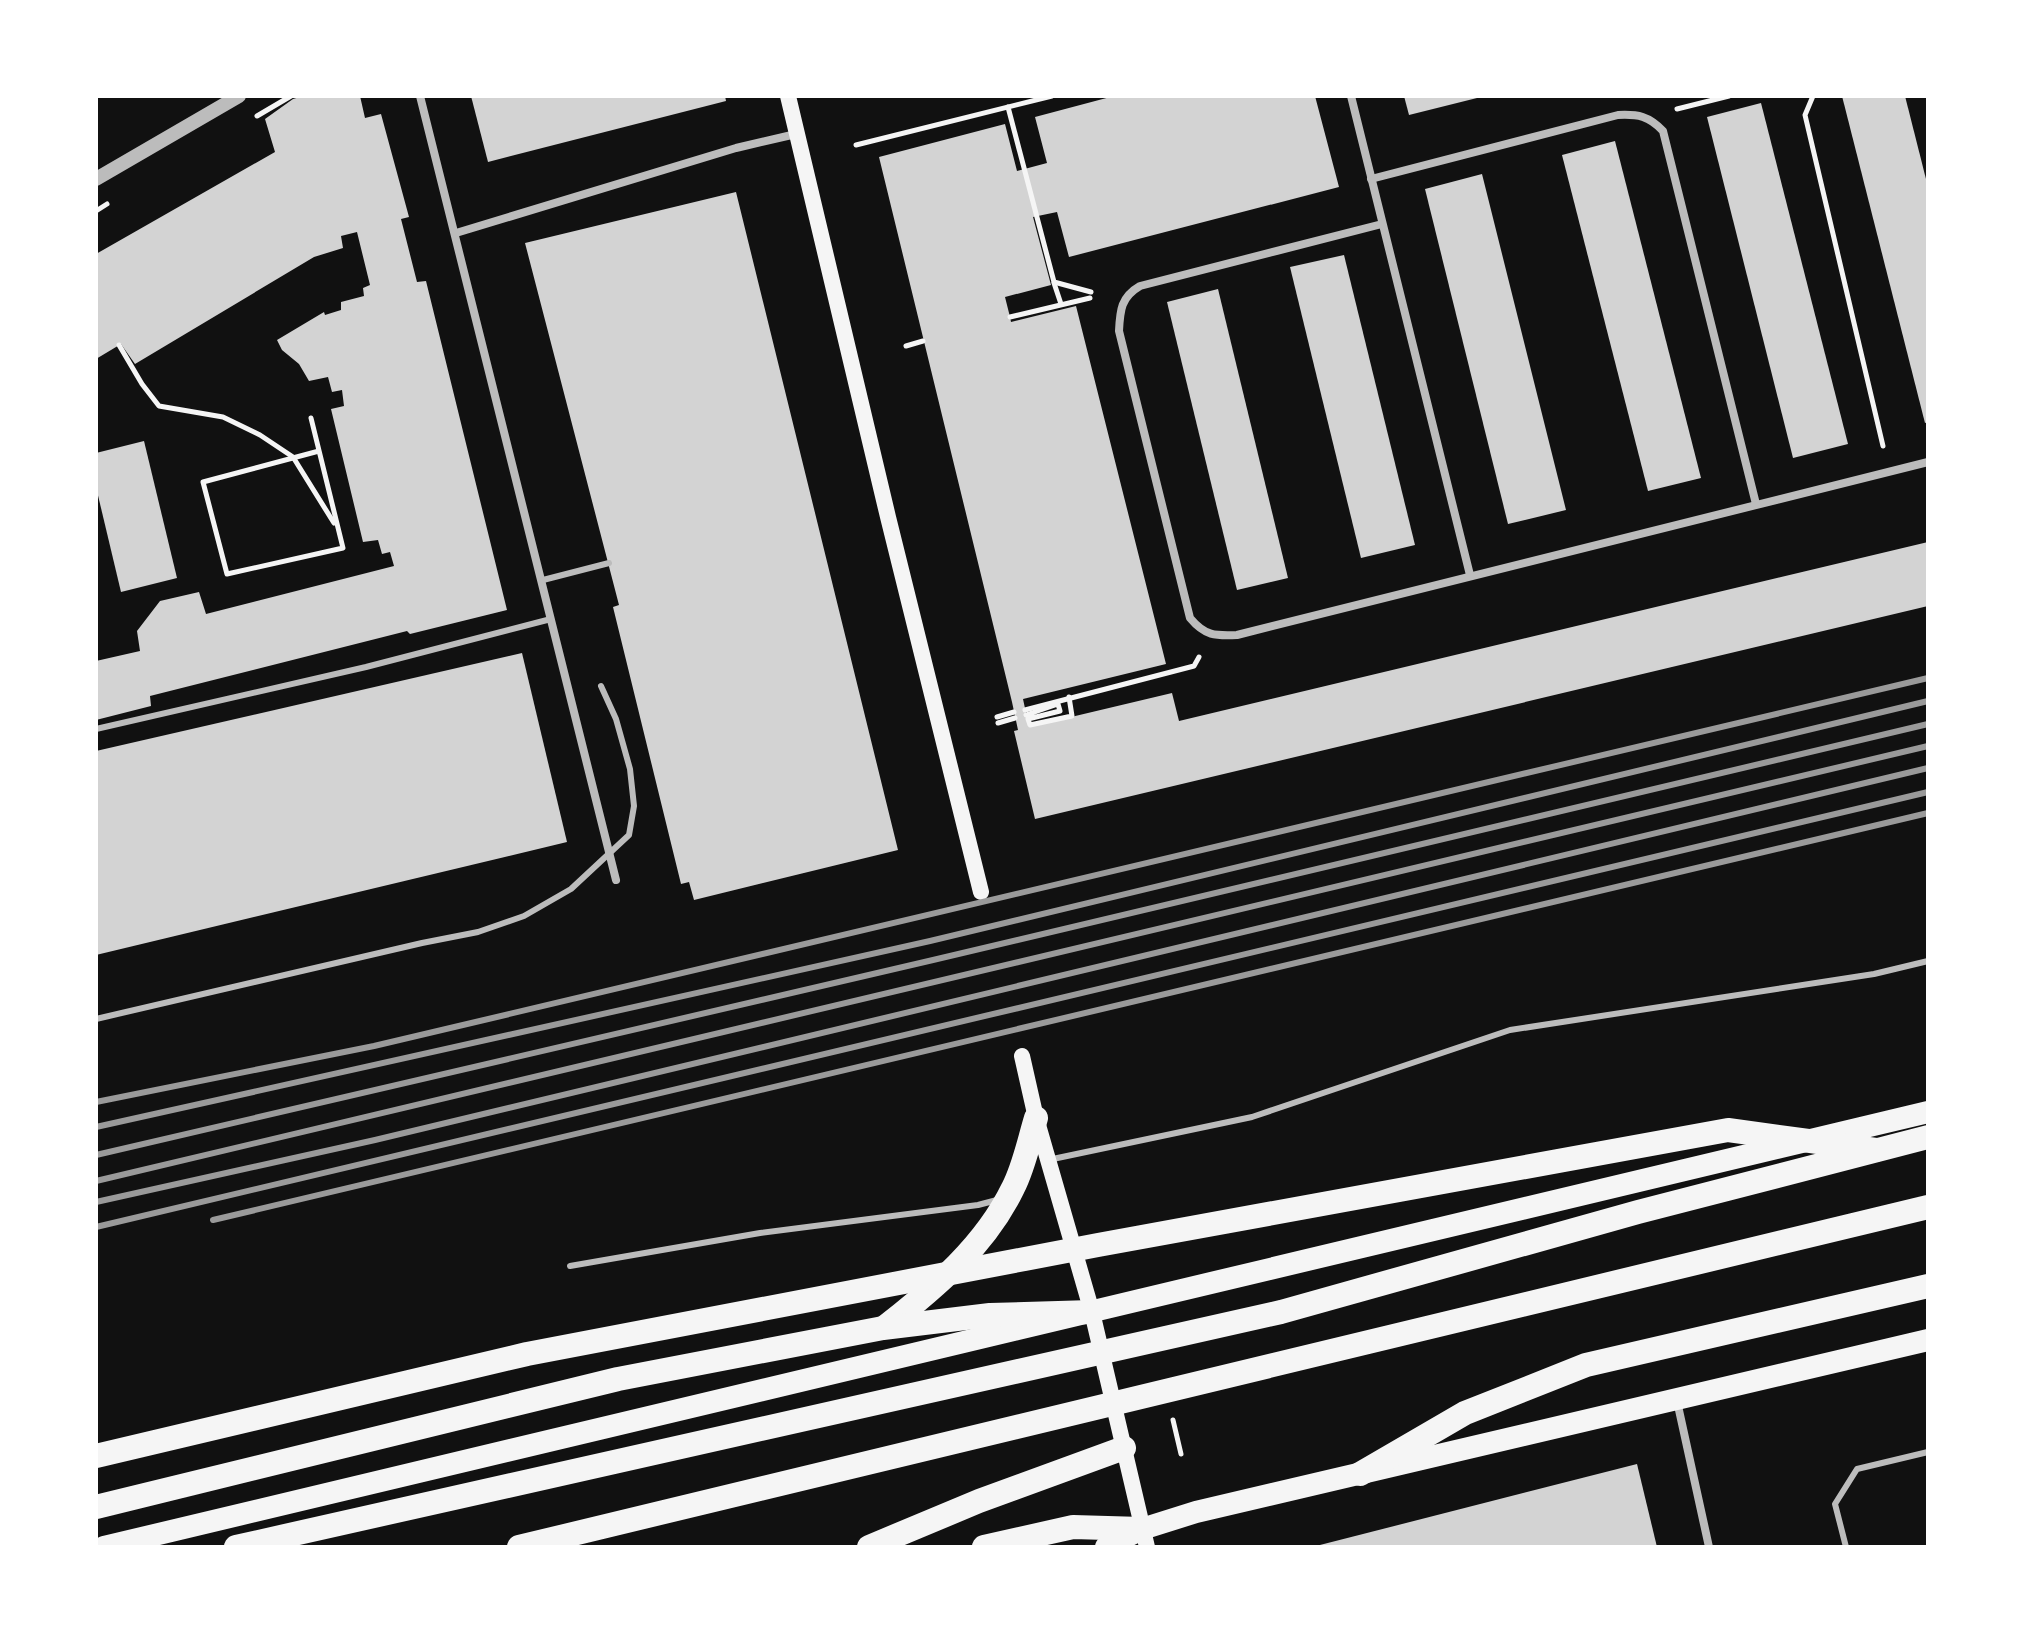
<svg xmlns="http://www.w3.org/2000/svg" width="2024" height="1643" font-family="'Open Sans',sans-serif">
  <style>
    .building { fill: #d3d3d3 }
    .lines { fill: none; stroke-linecap: round; stroke-linejoin: round }
    .path { stroke: #f5f5f5; stroke-width: 5 }
    .service { stroke: #bcbcbc; stroke-width: 6 }
    .minor { stroke: #bcbcbc; stroke-width: 8 }
    .tertiary { stroke: #bcbcbc; stroke-width: 14 }
    .secondary { stroke: #f5f5f5; stroke-width: 16 }
    .trunk { stroke: #f5f5f5; stroke-width: 22 }
    .motorway { stroke: #f5f5f5; stroke-width: 24 }
    .rail { stroke: #9a9a9a; stroke-width: 6 }
  </style>
  <rect width="100%" height="100%" fill="#111"/>
  <!-- building -->
  <g class="building">
    <polygon points="303,96 360,96 365,118 381,114 409,217 401,219 417,282 426,281 507,610 410,634 407,631 150,696 151,706 96,720 96,661 140,651 137,631 160,601 199,592 206,614 394,566 390,552 382,554 378,540 363,542 331,409 344,406 342,390 332,392 328,377 309,381 299,364 282,350 277,340 324,312 325,315 341,310 341,302 364,296 363,288 370,285 357,232 341,236 343,248 314,257 135,364 121,344 96,359 96,254 275,152 265,119 293,99"/>
    <polygon points="471,96 725,96 726,101 488,162"/>
    <polygon points="1114,96 1315,96 1339,187 1069,257 1057,212 1033,217 1051,285 1005,297 1010,317 1011,322 1076,306 1166,664 1023,699 1029,727 1172,693 1179,721 1928,542 1928,606 1035,819 1014,731 1018,730 1012,702 879,157 1005,124 1017,171 1047,163 1035,117"/>
    <polygon points="1404,96 1481,96 1481,97 1409,115"/>
    <polygon points="1842,96 1905,96 1928,187 1928,422 1925,423"/>
    <polygon points="1761,103 1848,444 1793,458 1707,117"/>
    <polygon points="1615,141 1701,478 1648,491 1562,155"/>
    <polygon points="1482,174 1566,510 1508,524 1425,189"/>
    <polygon points="736,192 898,850 694,900 689,882 681,884 613,607 619,605 525,243"/>
    <polygon points="1344,255 1415,545 1361,558 1290,267"/>
    <polygon points="1218,289 1288,578 1237,590 1167,302"/>
    <polygon points="144,441 177,578 121,592 96,487 96,453"/>
    <polygon points="522,653 567,842 96,955 96,751"/>
    <polygon points="1637,1464 1657,1547 1316,1547 1316,1546"/>
  </g>
  <g class="lines">
    <!-- path -->
    <g class="path">
      <polyline points="1813,96 1805,115 1883,446"/>
      <polyline points="1008,107 1054,282 1091,292"/>
      <polyline points="1677,109 1729,96"/>
      <polyline points="257,116 291,96"/>
      <polyline points="856,145 1052,96"/>
      <polyline points="96,211 107,204"/>
      <polyline points="1054,283 1061,304"/>
      <polyline points="1010,317 1090,298"/>
      <polyline points="119,345 142,384 159,406 223,417 260,435 293,457 334,523"/>
      <polyline points="906,346 923,341"/>
      <polyline points="311,418 343,548 227,574 203,482 319,451"/>
      <polyline points="1025,710 1194,666 1199,657"/>
      <polyline points="1026,715 1058,704 1060,711 1028,719 1030,725 1072,716 1069,697"/>
      <polyline points="997,717 1014,712"/>
      <polyline points="998,723 1015,718"/>
      <polyline points="1173,1420 1181,1454"/>
    </g>
    <!-- service -->
    <g class="service">
      <polyline points="543,580 609,563"/>
      <polyline points="96,729 366,667 551,619"/>
      <polyline points="96,1019 422,943 478,932 524,916 571,889 629,835 634,806 630,769 616,719 601,686"/>
      <polyline points="1048,1160 1252,1117 1510,1030 1874,974 1928,961"/>
      <polyline points="570,1266 760,1233 978,1205 997,1200"/>
      <polyline points="1846,1547 1835,1504 1857,1469 1928,1452"/>
    </g>
    <!-- minor -->
    <g class="minor">
      <polyline points="420,96 616,880"/>
      <polyline points="1351,96 1470,575"/>
      <path d="M1371 179 1618 115C1638 114 1649 116 1663 131L1756 504"/>
      <path d="M1382 224 1140 286C1121 297 1120 310 1119 331L1190 618C1205 636 1215 636 1237 635L1928 462"/>
      <polyline points="456,233 736,148 796,134"/>
      <polyline points="1677,1401 1709,1547"/>
    </g>
    <!-- tertiary -->
    <polyline class="tertiary" points="96,179 239,96"/>
    <!-- secondary -->
    <g class="secondary">
      <polyline points="788,96 888,517 981,892"/>
      <polyline points="1022,1056 1036,1118 1092,1312 1147,1547"/>
    </g>
    <!-- trunk -->
    <g class="trunk">
      <polyline points="104,1547 1928,1112"/>
      <polyline points="1106,1547 1142,1529 1196,1512 1928,1340"/>
    </g>
    <!-- motorway -->
    <g class="motorway">
      <path d="M885 1327C935 1288 985 1246 1013 1188 1024 1167 1029 1141 1036 1118"/>
      <polyline points="96,1456 527,1354 1098,1245 1728,1130 1876,1150"/>
      <polyline points="1360,1474 1465,1413 1586,1365 1928,1286"/>
      <polyline points="96,1507 618,1379 883,1328 990,1315 1092,1312"/>
      <polyline points="236,1547 1281,1312 1638,1212 1928,1137"/>
      <polyline points="519,1547 1928,1207"/>
      <polyline points="869,1547 979,1501 1124,1448"/>
      <polyline points="984,1547 1073,1527 1142,1529"/>
    </g>
    <!-- rail -->
    <g class="rail">
      <polyline points="96,1102 374,1046 1928,678"/>
      <polyline points="96,1127 930,941 1928,701"/>
      <polyline points="96,1155 933,960 1928,724"/>
      <polyline points="96,1181 1928,746"/>
      <polyline points="96,1202 375,1140 1928,768"/>
      <polyline points="213,1220 1928,813"/>
      <polyline points="96,1227 1928,792"/>
    </g>
  </g>
  <!-- border -->
  <rect width="2024" height="1643" fill="none" stroke="#ffffff" stroke-width="196"/>
</svg>
